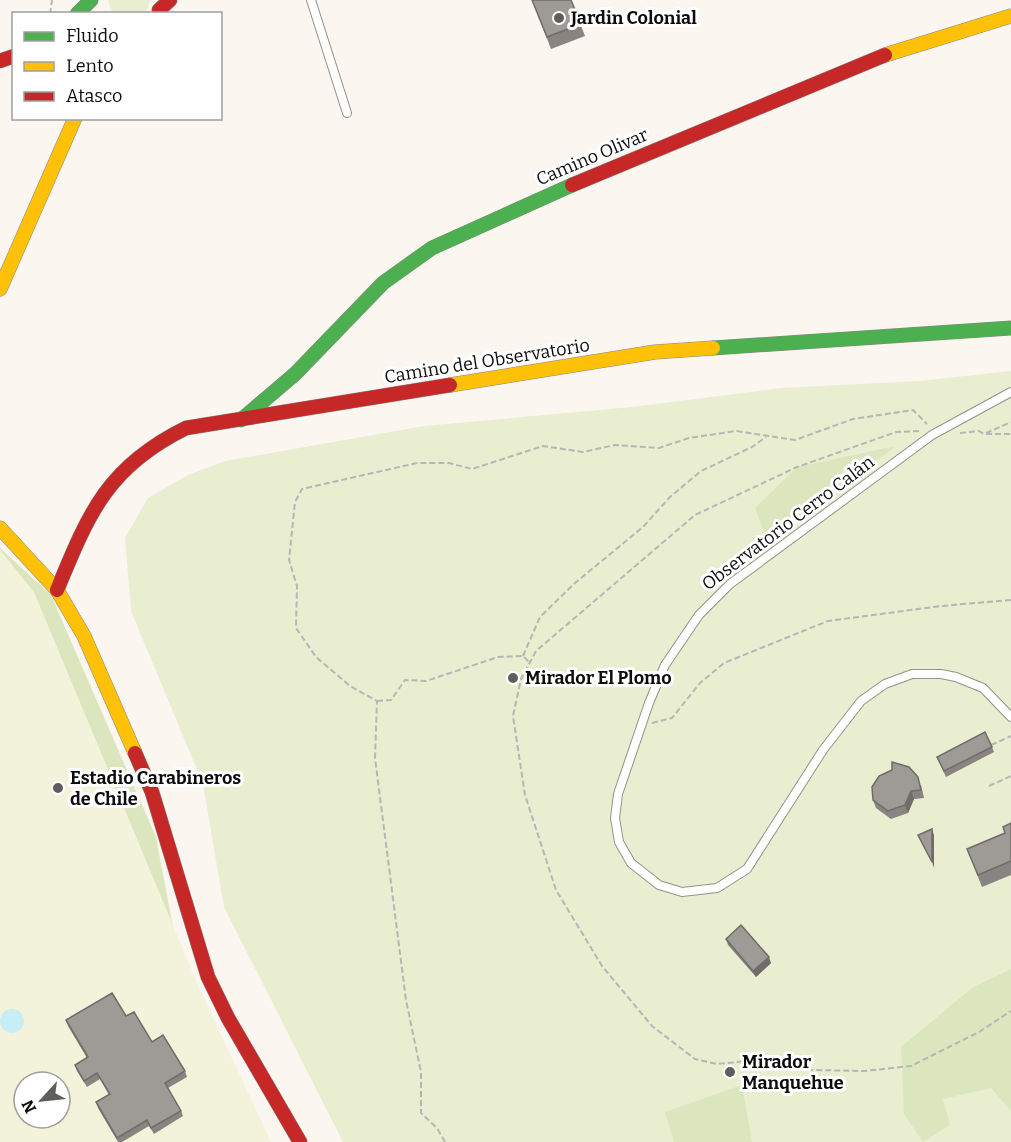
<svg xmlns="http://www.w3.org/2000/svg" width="1011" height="1142" font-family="Bitter,serif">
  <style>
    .green { fill: #e9eed0 }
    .forest { fill: #dce6be }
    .pitch { fill: #f2f3da; fill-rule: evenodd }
    .water { fill: #c7eef4 }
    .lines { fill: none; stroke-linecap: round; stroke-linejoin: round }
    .lane-casing { stroke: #94918f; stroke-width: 10 }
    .fast-casing { stroke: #8a8885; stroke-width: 15 }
    .slow-casing { stroke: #8a8885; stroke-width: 15 }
    .jam-casing { stroke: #8a8885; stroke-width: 15 }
    .path { stroke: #b7b6b5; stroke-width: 2; stroke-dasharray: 6 3; stroke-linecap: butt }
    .lane { stroke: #fefefd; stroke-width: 8 }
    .fast { stroke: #4caf50; stroke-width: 14 }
    .slow { stroke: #ffc107; stroke-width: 14 }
    .jam { stroke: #c62828; stroke-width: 14 }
    .wall { fill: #888481 }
    .shaded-wall { fill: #6f6c69 }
    .building { fill: #9e9a96; stroke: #6f6c69; stroke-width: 1.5 }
    .poi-dot { fill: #605e5c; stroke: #fff; stroke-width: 2 }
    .labels { text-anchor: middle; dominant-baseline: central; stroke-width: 6; stroke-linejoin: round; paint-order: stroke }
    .poi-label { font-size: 18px; font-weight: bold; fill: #0c0c0c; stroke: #fff; text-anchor: start }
    .street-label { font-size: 18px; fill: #0c0c0c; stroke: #fff }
  </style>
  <rect width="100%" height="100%" fill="#fbf6f0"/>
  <!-- green -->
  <g class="green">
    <polygon points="108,0 150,0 146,13 112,13"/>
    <polygon points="1011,371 1011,1142 343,1142 224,907 203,784 131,611 125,538 148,498 188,475 225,461 424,426 632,407 781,388 919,381"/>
  </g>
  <!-- forest -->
  <g class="forest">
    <polygon points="896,446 768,543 755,508 797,467"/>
    <polygon points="0,548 51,595 156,837 174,933 0,667"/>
    <polygon points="1011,969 1011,1111 991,1088 943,1099 950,1125 923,1142 904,1114 901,1047 972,988"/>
    <polygon points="742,1085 752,1142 674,1142 665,1112"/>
  </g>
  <!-- pitch -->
  <path class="pitch" d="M0 550 34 592 197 983 271 1142H0ZM24 1082H60V1118H24Z"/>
  <!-- water -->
  <circle class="water" cx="12" cy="1021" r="12"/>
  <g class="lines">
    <defs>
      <g id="lane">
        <polyline points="311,0 347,113"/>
        <polyline points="1011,392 932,435 730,584 699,615 665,665 649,703 618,794 615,818 619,842 631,863 659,885 682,892 717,888 747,869 823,750 861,701 885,684 912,674 941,674 956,677 983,688 1011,717"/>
      </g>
      <g id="fast">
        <polyline points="77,14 91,0"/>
        <polyline points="713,348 1011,328"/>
        <polyline points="241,420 295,374 383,283 432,248 572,185"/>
      </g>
      <g id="slow">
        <polyline points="885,55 1011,16"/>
        <polyline points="0,289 75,118"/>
        <polyline points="450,385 655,352 713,348"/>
        <polyline points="0,528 57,590 84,636 135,753"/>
      </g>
      <g id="jam">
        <polyline points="159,10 170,0"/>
        <polyline points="0,61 14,56"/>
        <polyline points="572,185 885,55"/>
        <path d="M57 590C89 513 107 467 186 428L450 385"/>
        <polyline points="135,753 152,792 208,977 228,1018 300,1142"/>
      </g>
    </defs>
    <!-- lane casing -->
    <use href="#lane" class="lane-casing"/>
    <!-- fast casing -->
    <use href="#fast" class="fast-casing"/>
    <!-- slow casing -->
    <use href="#slow" class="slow-casing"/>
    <!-- jam casing -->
    <use href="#jam" class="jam-casing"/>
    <!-- path -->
    <g class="path">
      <polyline points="50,14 52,0"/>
      <polyline points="919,431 896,432 797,467 695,515 536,651 521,679 513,716 525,795 556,890 602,966 652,1026 695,1059 717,1064 769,1059 812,1070 864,1071 911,1066 979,1032 1011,1011"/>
      <polyline points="960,433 979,431 984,434 1011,422"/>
      <polyline points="986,434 1011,434"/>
      <polyline points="523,656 540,617 575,583 643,527 670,497 701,471 752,447 766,437"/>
      <polyline points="377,701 391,700 405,680 426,681 498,657 523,656 530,663"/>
      <polyline points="652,723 672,718 700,683 724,663 828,621 941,606 1011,600"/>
      <polyline points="991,745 1011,736"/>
      <polyline points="989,786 1011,776"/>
      <polyline points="445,1142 437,1128 421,1113 421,1072 406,1000 375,758 377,701 350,686 316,657 296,628 297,586 289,560 295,502 302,489 417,463 449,463 472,469 543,446 583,452 615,445 659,448 689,438 736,431 795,440 853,419 913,410 927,424"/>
    </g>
    <!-- lane -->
    <use href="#lane" class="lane"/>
    <!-- fast -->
    <use href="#fast" class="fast"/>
    <!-- slow -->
    <use href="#slow" class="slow"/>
    <!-- jam -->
    <use href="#jam" class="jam"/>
  </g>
  <!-- wall -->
  <g class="wall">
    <polygon points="532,0 571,0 585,36 551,49"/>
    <polygon points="992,747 994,752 946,777 937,757"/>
    <polygon points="921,785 924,798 914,799 908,813 891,819 876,808 873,800"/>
    <polygon points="1011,823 1011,875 982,887 967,849 1005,833"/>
    <polygon points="726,939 771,963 756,977 728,945"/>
    <polygon points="126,1016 152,1042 185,1071 187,1077 168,1088 181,1111 183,1116 154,1134 149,1126 122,1142 118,1142 98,1108 96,1102 109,1095 100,1079 87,1087 77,1071 75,1065 87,1058 68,1026 66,1020"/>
  </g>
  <!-- shaded-wall -->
  <g class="shaded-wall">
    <polygon points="911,791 914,799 908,813 905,805"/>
    <polygon points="932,829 934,835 934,868 932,862"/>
    <polygon points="769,957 771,963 756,977 753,971"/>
  </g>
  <!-- building -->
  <g class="building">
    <polygon points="532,0 571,0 581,24 547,37"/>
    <polygon points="985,732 992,747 944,771 937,757"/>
    <polygon points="892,762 909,767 918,777 921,790 911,791 905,805 888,811 873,800 872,787 879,776 892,770"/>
    <polygon points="1011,823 1011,861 978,875 967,849 1005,833 1003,827"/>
    <polygon points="932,829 932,862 918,835"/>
    <polygon points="741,925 769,957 753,971 726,939"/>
    <polygon points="112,993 126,1016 134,1012 152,1042 163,1035 185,1071 165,1083 181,1111 151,1128 147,1120 117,1138 96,1102 110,1094 97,1073 84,1081 75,1065 88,1057 66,1020"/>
  </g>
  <!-- markers -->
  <g class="poi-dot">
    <circle cx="559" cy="18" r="6"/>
    <circle cx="513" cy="678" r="6"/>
    <circle cx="58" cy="788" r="6"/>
    <circle cx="730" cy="1072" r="6"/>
  </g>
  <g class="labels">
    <!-- poi labels -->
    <g class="poi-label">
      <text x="571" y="18">Jardin Colonial</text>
      <text x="525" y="678">Mirador El Plomo</text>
      <text x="70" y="778">Estadio Carabineros<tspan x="70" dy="21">de Chile</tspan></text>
      <text x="742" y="1062">Mirador<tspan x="742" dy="21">Manquehue</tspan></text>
    </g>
    <!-- street labels -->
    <g class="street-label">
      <text transform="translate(592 157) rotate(-23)">Camino Olivar</text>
      <text transform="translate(487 361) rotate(-9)">Camino del Observatorio</text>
      <text transform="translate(788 523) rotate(-37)">Observatorio Cerro Calán</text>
    </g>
  </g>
  <!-- legend -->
  <rect x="12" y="12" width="210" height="108" fill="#ffffff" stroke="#9e9e9e" stroke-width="1.5"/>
  <rect x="24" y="32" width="30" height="9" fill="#4caf50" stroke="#9e9e9e" stroke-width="1.5"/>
  <text x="66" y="42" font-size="18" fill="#0c0c0c">Fluido</text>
  <rect x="24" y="62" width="30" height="9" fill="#ffc107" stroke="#9e9e9e" stroke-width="1.5"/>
  <text x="66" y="72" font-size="18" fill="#0c0c0c">Lento</text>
  <rect x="24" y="92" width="30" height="9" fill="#c62828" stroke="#9e9e9e" stroke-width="1.5"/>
  <text x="66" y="102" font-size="18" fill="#0c0c0c">Atasco</text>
  <!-- north arrow -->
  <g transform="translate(42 1100) rotate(243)"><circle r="28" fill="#ffffff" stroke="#9e9e9e" stroke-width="1.5"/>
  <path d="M0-4.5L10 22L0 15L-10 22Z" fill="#605e5c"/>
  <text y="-9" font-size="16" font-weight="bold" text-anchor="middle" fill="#0c0c0c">N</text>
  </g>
</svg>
